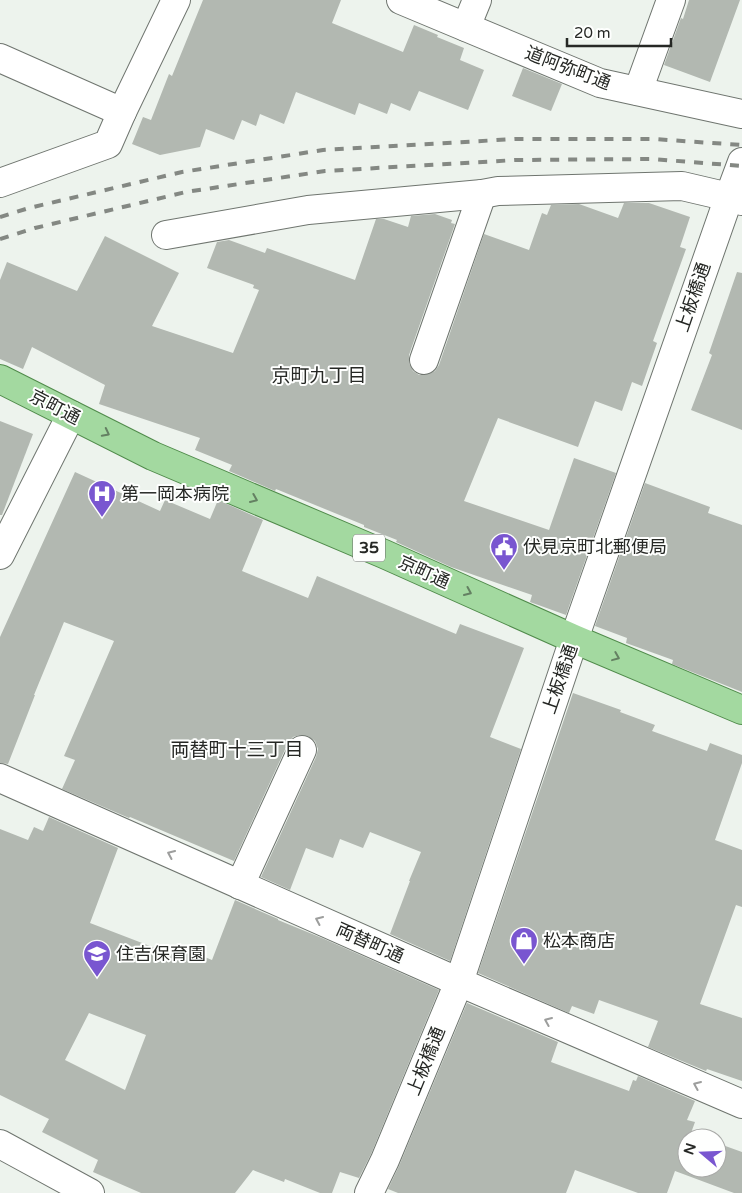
<svg xmlns="http://www.w3.org/2000/svg" width="742" height="1193" font-family="'Varela Round','Noto Sans JP',sans-serif">
  <style>
    .building { fill: #b2b8b1; fill-rule: evenodd }
    .lines { fill: none; stroke-linecap: round; stroke-linejoin: round }
    .minor-casing { stroke: #6f756f; stroke-width: 30 }
    .major-casing { stroke: #508b4b; stroke-width: 30 }
    .minor { stroke: #fff; stroke-width: 28 }
    .major { stroke: #a3d9a0; stroke-width: 28 }
    .rail { stroke: #848883; stroke-width: 4; stroke-dasharray: 9 9; stroke-linecap: butt }
    .oneway { stroke: #648062 }
    .oneway2 { stroke: #9d9e9d }
    .labels { text-anchor: middle; dominant-baseline: central; stroke-width: 4; stroke-linejoin: round; paint-order: stroke }
    .shield { fill: #fefffe; stroke: #676866; stroke-width: 1 }
    .shield-label { font-size: 16px; font-weight: bold; fill: #262825 }
    .street-label { font-size: 18px; fill: #262825; stroke: #fefffe }
    .poi-label { font-size: 18px; fill: #262825; stroke: #fefffe; text-anchor: start }
    .neighbourhood-label { font-size: 19px; fill: #262825; stroke: #fefffe }
  </style>
  <rect width="100%" height="100%" fill="#edf3ed"/>
  <!-- building -->
  <g class="building">
    <polygon points="203,0 341,0 332,23 403,52 414,25 438,35 437,37 464,48 460,60 484,70 468,110 419,91 410,111 391,103 387,114 359,103 355,115 296,92 284,124 260,114 256,126 242,120 234,140 206,129 200,147 160,155 132,144 143,117 151,120 169,74 172,76"/>
    <polygon points="689,0 740,0 710,82 664,65 681,18 683,19"/>
    <polygon points="523,68 562,84 551,111 512,96"/>
    <polygon points="624,203 649,203 690,217 680,247 686,249 653,341 657,343 642,386 632,382 622,411 595,401 578,447 498,418 464,501 549,530 574,458 616,473 566,615 530,602 532,595 451,567 396,542 397,540 364,527 364,525 276,489 275,491 229,471 232,465 195,450 200,438 99,404 105,385 32,347 23,369 0,359 0,280 7,262 77,291 105,236 179,273 152,326 233,353 259,290 253,288 254,285 207,268 217,242 229,240 265,253 267,248 355,280 376,219 384,219 408,227 411,216 435,214 452,220 451,223 455,224 409,355 409,363 413,371 419,375 427,375 435,371 439,365 484,234 529,250 542,213 547,215 551,205 579,204 618,218"/>
    <polygon points="737,272 742,273 742,430 691,410 712,355 709,353"/>
    <polygon points="0,421 33,434 2,515 0,515"/>
    <polygon points="75,472 160,511 165,500 210,519 218,500 263,520 242,571 308,598 317,576 456,634 460,624 524,648 490,737 521,749 450,961 390,934 410,881 409,881 421,852 370,832 363,848 340,839 333,858 306,848 290,890 261,877 316,757 318,749 315,741 308,736 300,735 293,737 288,743 234,861 130,817 129,818 62,789 75,760 64,756 114,641 64,622 34,695 35,695 8,764 0,763 0,637"/>
    <polygon points="645,483 710,507 708,513 742,525 742,692 672,664 673,660 626,643 627,638 595,626"/>
    <polygon points="573,693 621,710 620,712 655,725 652,731 707,751 710,743 742,755 742,763 715,840 742,850 742,907 736,905 700,1004 742,1018 742,1081 707,1069 706,1071 648,1047 658,1021 599,1000 594,1014 572,1006 569,1013 478,973"/>
    <path d="M49 817 118 848 90 923 176 956 180 947 212 960 235 900 278 919V920L322 938 439 990 371 1154 359 1178 340 1172 332 1193H320L285 1179 284 1182 253 1170 235 1193H141L93 1172 98 1160 42 1132 49 1119 0 1095V829L28 840 34 827 43 831ZM89 1013 146 1035 125 1090 65 1060Z"/>
    <polygon points="467,1003 558,1042 551,1062 629,1091 633,1080 636,1081 638,1076 695,1101 687,1120 695,1122 691,1133 703,1138 687,1138 687,1168 717,1168 717,1143 742,1152 742,1193 734,1193 675,1171 667,1193 638,1193 575,1170 566,1193 398,1193 388,1189 399,1166"/>
  </g>
  <g class="lines">
    <defs>
      <g id="minor">
        <polyline points="401,0 600,83 742,114"/>
        <polyline points="466,27 477,0"/>
        <polyline points="0,58 122,112"/>
        <polyline points="638,91 671,0"/>
        <polyline points="0,183 108,144 122,112 176,0"/>
        <polyline points="166,235 308,210 482,194 498,191 682,186 729,197 742,201"/>
        <polyline points="424,360 482,194"/>
        <polyline points="0,555 71,415"/>
        <polyline points="0,778 459,982 742,1104"/>
        <polyline points="240,885 302,750"/>
        <polyline points="0,1144 90,1193"/>
        <polyline points="369,1193 385,1160 459,982 574,639 729,197 742,162"/>
      </g>
      <polyline id="major" points="0,379 153,456 384,554 574,639 742,710"/>
    </defs>
    <!-- minor casing -->
    <use href="#minor" class="minor-casing"/>
    <!-- major casing -->
    <use href="#major" class="major-casing"/>
    <!-- minor -->
    <use href="#minor" class="minor"/>
    <!-- major -->
    <use href="#major" class="major"/>
    <!-- rail -->
    <g class="rail">
      <polyline points="0,217 29,208 182,172 323,150 516,139 653,139 742,145"/>
      <polyline points="0,239 35,228 186,192 325,171 516,160 652,159 742,166"/>
    </g>
  </g>
  <!-- one-way arrows -->
  <defs><path id="oneway-chevron" d="M-2-3.5L2.5 0L-2 3.5" fill="none" stroke-width="1.6" stroke-linecap="round" stroke-linejoin="round" transform="scale(1.25)"/></defs>
  <g class="oneway">
    <use href="#oneway-chevron" transform="translate(106 433) rotate(27)"/>
    <use href="#oneway-chevron" transform="translate(254 499) rotate(23)"/>
    <use href="#oneway-chevron" transform="translate(468 592) rotate(24)"/>
    <use href="#oneway-chevron" transform="translate(616 657) rotate(22)"/>
  </g>
  <g class="oneway2">
    <use href="#oneway-chevron" transform="translate(171 854) rotate(-156)"/>
    <use href="#oneway-chevron" transform="translate(319 920) rotate(-156)"/>
    <use href="#oneway-chevron" transform="translate(548 1021) rotate(-157)"/>
    <use href="#oneway-chevron" transform="translate(697 1085) rotate(-157)"/>
  </g>
  <!-- icons -->
  <defs>
    <symbol id="hospital-pin" viewBox="-11 -11 22 30"><path d="M0 17L-7.5 6A9.5 9.5 0 1 1 7.5 6Z" fill="#7956d0" stroke="#fefffe"/><path d="M-5-5h3v3.5h4V-5h3V5h-3V1.5h-4V5h-3Z" fill="#fff"/></symbol>
    <symbol id="civic-pin" viewBox="-11 -11 22 30"><path d="M0 17L-7.5 6A9.5 9.5 0 1 1 7.5 6Z" fill="#7956d0" stroke="#fefffe"/><path d="M-.6-6.5H3V-4.5H.6V-3L4-1V1h2V6H-6V1h2V-1L-.6-3ZM-1.2 2.5V6h2.4V2.5Z" fill="#fff"/></symbol>
    <symbol id="shop-pin" viewBox="-11 -11 22 30"><path d="M0 17L-7.5 6A9.5 9.5 0 1 1 7.5 6Z" fill="#7956d0" stroke="#fefffe"/><path d="M-5-2.5h2.3a2.7 3.5 0 0 1 5.4 0H5L5.5 6h-11ZM-1.5-2.5h3a1.5 2.3 0 0 0-3 0Z" fill="#fff"/></symbol>
    <symbol id="school-pin" viewBox="-11 -11 22 30"><path d="M0 17L-7.5 6A9.5 9.5 0 1 1 7.5 6Z" fill="#7956d0" stroke="#fefffe"/><path d="M0-5L7-2L0 1L-7-2ZM-4 1L0 2.5L4 1V4Q0 6-4 4Z" fill="#fff"/></symbol>
  </defs>
  <g fill-rule="evenodd">
    <use href="#hospital-pin" x="86" y="478" width="32" height="43"/>
    <use href="#civic-pin" x="488" y="531" width="32" height="43"/>
    <use href="#shop-pin" x="508" y="925" width="32" height="43"/>
    <use href="#school-pin" x="81" y="938" width="32" height="43"/>
  </g>
  <g class="labels">
    <!-- shield labels -->
    <rect class="shield" x="353" y="534.5" width="32" height="27" rx="4"/>
    <g class="shield-label">
      <text x="369" y="548">35</text>
    </g>
    <!-- street labels -->
    <g class="street-label">
      <text transform="translate(568 68) rotate(21)">道阿弥町通</text>
      <text transform="translate(693 297) rotate(-71)">上板橋通</text>
      <text transform="translate(55 407) rotate(27)">京町通</text>
      <text transform="translate(424 572) rotate(24)">京町通</text>
      <text transform="translate(560 679) rotate(-71)">上板橋通</text>
      <text transform="translate(370 943) rotate(24)">両替町通</text>
      <text transform="translate(426 1061) rotate(-68)">上板橋通</text>
    </g>
    <!-- poi labels -->
    <g class="poi-label">
      <text x="121" y="494">第一岡本病院</text>
      <text x="523" y="547">伏見京町北郵便局</text>
      <text x="543" y="941">松本商店</text>
      <text x="116" y="954">住吉保育園</text>
    </g>
    <!-- neighbourhood labels -->
    <g class="neighbourhood-label">
      <text x="319" y="376">京町九丁目</text>
      <text x="237" y="750">両替町十三丁目</text>
    </g>
  </g>
  <!-- north arrow -->
  <g transform="translate(702 1153) rotate(289)"><circle r="24" fill="#fefffe" stroke="#a8a9a7"/>
  <path d="M0-4L9 19L0 12L-9 19Z" fill="#7956d0"/>
  <text y="-8" font-size="14" font-weight="bold" text-anchor="middle" fill="#262825">N</text>
  </g>
  <!-- scale -->
  <path d="M567 38v8h104v-8" fill="none" stroke="#262825" stroke-width="2.5"/>
  <text x="574" y="38" font-size="15" fill="#262825" stroke="#fefffe" stroke-width="4" paint-order="stroke">20 m</text>
</svg>
